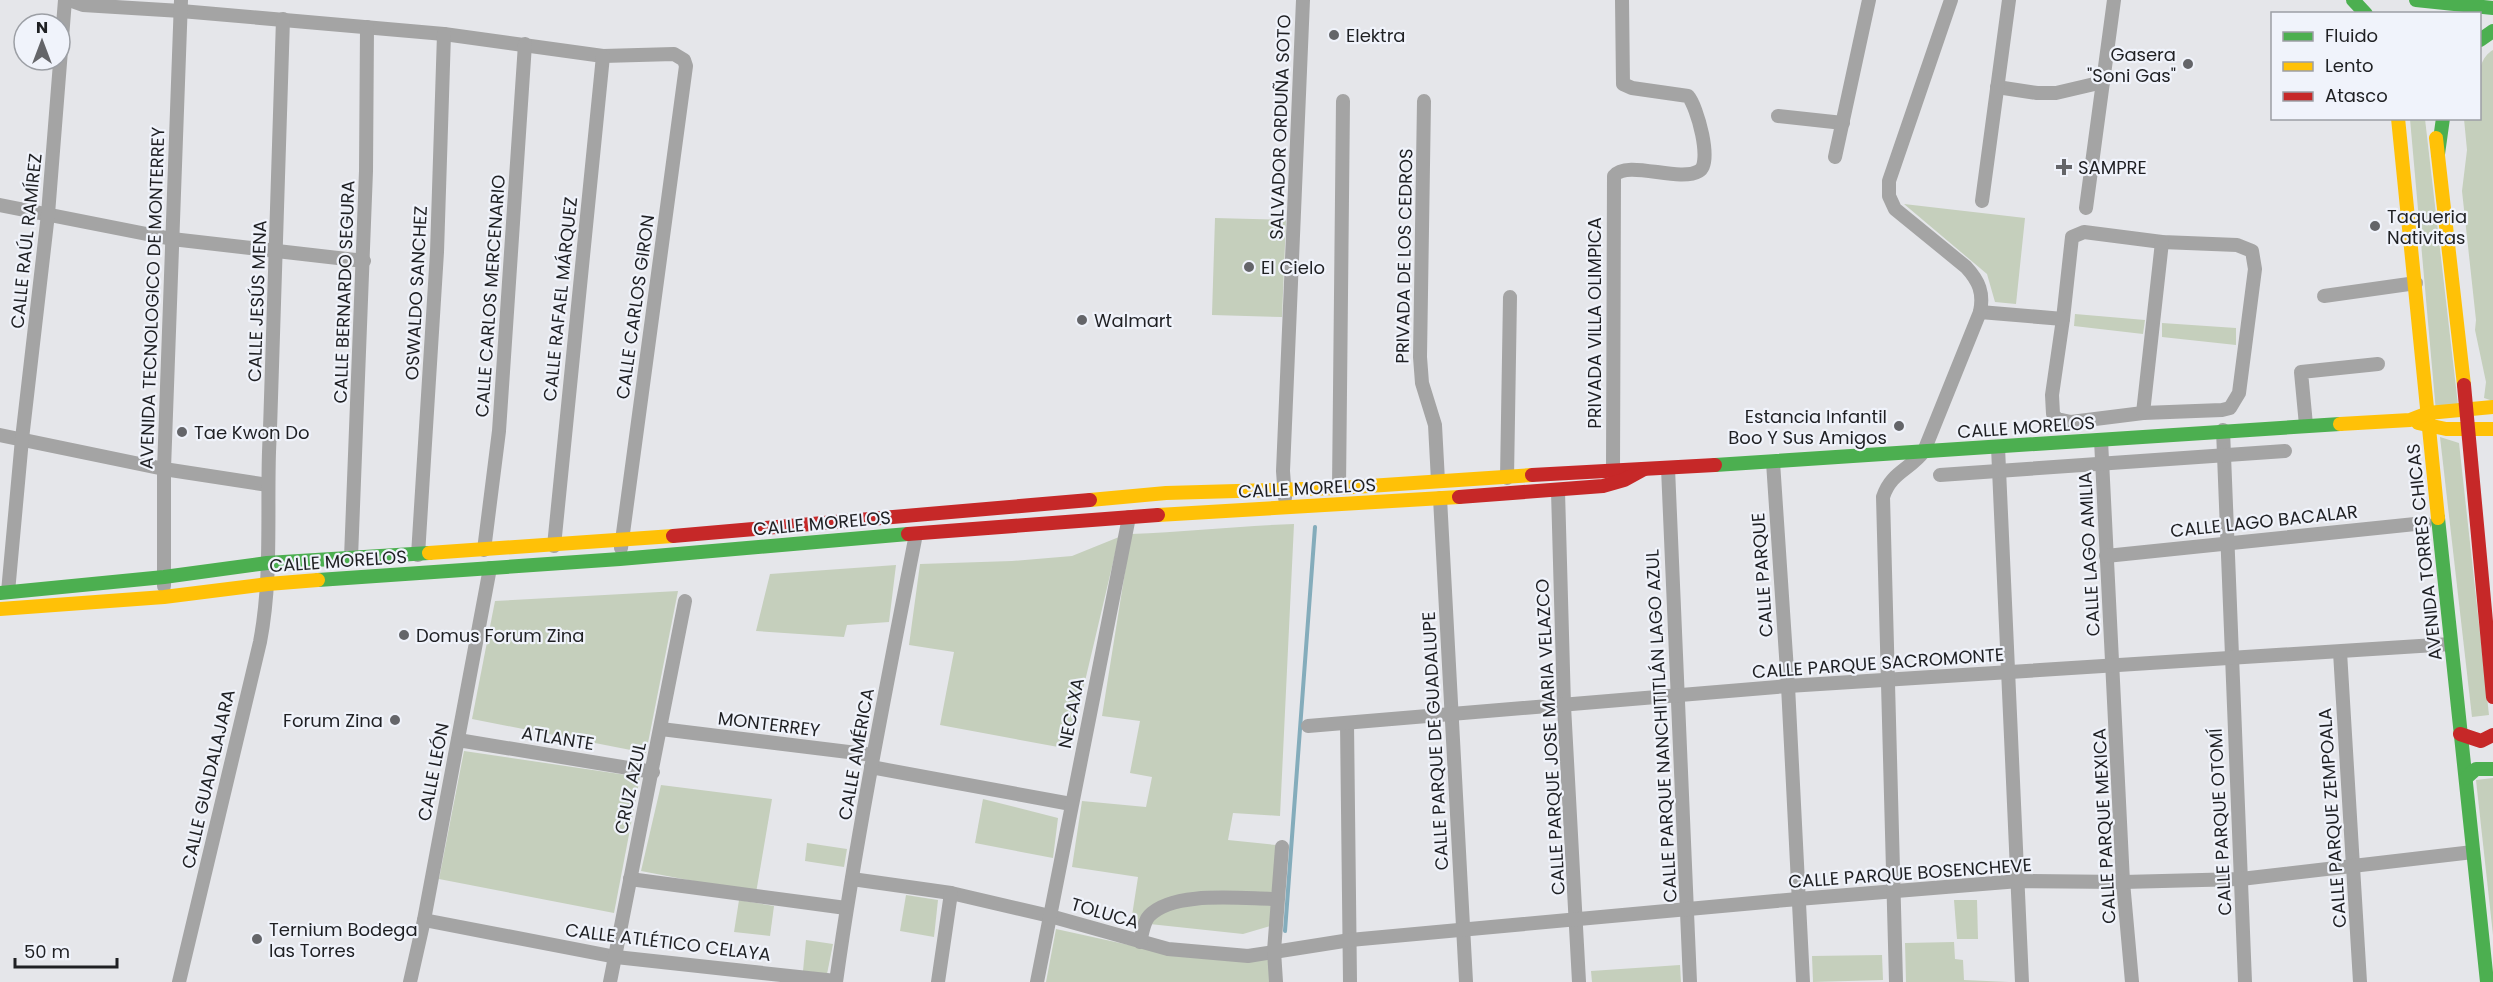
<svg xmlns="http://www.w3.org/2000/svg" width="2493" height="982" font-family="Poppins,sans-serif">
  <style>
    .green { fill: #c5cfbc }
    .lines { fill: none; stroke-linecap: round; stroke-linejoin: round }
    .stream { stroke: #84acbb; stroke-width: 4 }
    .street { stroke: #a4a4a4; stroke-width: 14 }
    .fast { stroke: #4caf50; stroke-width: 14 }
    .slow { stroke: #ffc107; stroke-width: 14 }
    .jam { stroke: #c62828; stroke-width: 14 }
    .poi-dot { fill: #646569; stroke: #f0f3fb; stroke-width: 2 }
    .labels { text-anchor: middle; dominant-baseline: central; stroke-width: 4.5; stroke-linejoin: round; paint-order: stroke }
    .poi-label { font-size: 18px; fill: #1f2023; stroke: #f0f3fb; text-anchor: start }
    .street-label { font-size: 18px; fill: #1f2023; stroke: #f0f3fb }
  </style>
  <rect width="100%" height="100%" fill="#e5e6ea"/>
  <!-- green -->
  <g class="green">
    <path d="M2493 50V401L2484 398 2486 382 2475 330 2476 320 2462 191 2467 150 2464 119 2480 118C2480 97 2472 62 2493 50Z"/>
    <polygon points="2410,119 2425,119 2458,405 2436,412"/>
    <polygon points="1904,204 2025,218 2016,304 1995,302 1987,274"/>
    <polygon points="1215,218 1286,220 1282,317 1212,315"/>
    <polygon points="2075,314 2145,320 2143,334 2074,326"/>
    <polygon points="2162,323 2236,328 2236,345 2162,337"/>
    <polygon points="2440,437 2459,443 2489,715 2472,717"/>
    <path d="M1294 524 1280 816 1233 813 1228 840 1276 845 1277 924 1243 934 1131 922 1138 877 1072 867 1082 801 1146 807 1152 777 1130 773 1140 721 1102 716 1131 534C1186 532 1239 526 1294 524Z"/>
    <polygon points="1119,537 1069,749 940,725 954,652 909,645 920,564 1012,561 1072,556"/>
    <polygon points="896,565 889,622 847,625 844,637 756,631 770,574"/>
    <polygon points="678,591 646,753 472,719 495,601"/>
    <polygon points="464,751 640,777 614,913 439,879"/>
    <polygon points="2493,778 2493,935 2476,780"/>
    <polygon points="661,785 772,799 756,893 641,871"/>
    <polygon points="983,799 1058,818 1053,858 975,843"/>
    <polygon points="807,843 847,849 844,867 805,861"/>
    <polygon points="906,895 938,900 934,937 900,931"/>
    <polygon points="739,900 774,906 770,936 734,932"/>
    <polygon points="1954,900 1977,900 1978,939 1957,939"/>
    <polygon points="1056,929 1129,945 1228,958 1277,944 1275,982 1046,982"/>
    <polygon points="806,940 833,944 827,974 803,971"/>
    <polygon points="1954,942 1955,959 1963,960 1964,980 2009,982 1906,982 1905,943"/>
    <polygon points="1882,955 1883,980 1813,982 1812,956"/>
    <polygon points="1680,965 1681,982 1592,982 1591,971"/>
  </g>
  <g class="lines">
    <!-- stream -->
    <polyline class="stream" points="1285,931 1315,527"/>
    <!-- street -->
    <g class="street">
      <polyline points="69,0 83,5 181,11 444,34 603,56 674,54 684,60 686,66 621,548"/>
      <polyline points="1997,87 2037,93 2056,93 2103,82"/>
      <polyline points="1424,101 1420,357 1422,383 1435,425 1438,481"/>
      <polyline points="1778,116 1843,123"/>
      <polyline points="1835,157 1869,0"/>
      <polyline points="1982,201 2009,0"/>
      <polyline points="0,205 172,239 364,261"/>
      <polyline points="2086,208 2114,0"/>
      <polygon points="2084,232 2162,242 2237,245 2252,251 2255,269 2239,393 2230,408 2222,410 2143,413 2071,422 2057,419 2053,414 2052,395 2063,319 2072,237"/>
      <polyline points="2324,296 2416,283"/>
      <polyline points="1980,312 2063,319"/>
      <polyline points="2143,413 2162,242"/>
      <polyline points="2306,425 2301,372 2378,364"/>
      <polyline points="2223,430 2245,982"/>
      <polyline points="0,435 164,469 268,485"/>
      <polyline points="2101,440 2123,882 2132,982"/>
      <polyline points="1998,447 2022,982"/>
      <polyline points="1773,462 1788,686 1803,982"/>
      <polyline points="1668,468 1690,982"/>
      <path d="M1613 469 1614 176C1627 159 1679 183 1699 171 1713 163 1697 106 1688 96L1632 88 1623 84 1622 0"/>
      <polyline points="1940,475 2285,451"/>
      <polyline points="1507,478 1510,297"/>
      <polyline points="1339,488 1343,101"/>
      <polyline points="1558,491 1564,706 1579,982"/>
      <polyline points="1285,498 1283,471 1303,0"/>
      <polyline points="1440,498 1466,982"/>
      <polyline points="554,546 603,56"/>
      <polyline points="484,550 499,431 525,44"/>
      <polyline points="418,555 437,252 444,34"/>
      <polyline points="2106,556 2425,523"/>
      <polyline points="351,558 366,171 367,27"/>
      <polyline points="164,586 164,469 181,0"/>
      <polyline points="8,592 22,439 48,214 65,0"/>
      <polyline points="2340,652 2360,982"/>
      <polyline points="1347,723 1350,982"/>
      <polyline points="1308,726 1788,686 2451,644"/>
      <polyline points="661,729 873,755"/>
      <polyline points="458,740 653,772"/>
      <polyline points="871,767 1071,804"/>
      <polyline points="630,879 846,908"/>
      <polyline points="852,879 951,893 1050,916 1168,949 1248,956 1350,940 1798,899 2019,881 2123,882 2241,879 2473,852"/>
      <polyline points="424,920 616,957 836,981"/>
      <path d="M1140 942C1142 934 1144 921 1149 916 1173 890 1243 899 1277 899"/>
      <path d="M179 982 260 642C272 580 267 515 269 452 275 308 279 164 283 19"/>
      <polyline points="410,982 424,920 490,568"/>
      <polyline points="610,982 685,601"/>
      <path d="M836 982C857 832 887 683 916 534"/>
      <polyline points="938,982 951,893"/>
      <polyline points="1037,982 1129,517"/>
      <polyline points="1276,982 1274,951 1282,847"/>
      <path d="M1896 982 1883 497C1891 472 1910 470 1924 451L1980 312C1984 293 1979 281 1966 267L1895 209 1889 196V181L1951 0"/>
    </g>
    <!-- fast -->
    <g class="fast">
      <polyline points="2353,0 2366,14"/>
      <polyline points="2416,0 2493,8"/>
      <polyline points="2480,40 2493,31"/>
      <polyline points="2438,154 2443,118"/>
      <polyline points="1715,465 2340,424"/>
      <polyline points="2438,518 2487,982"/>
      <polyline points="318,580 620,559 908,534"/>
      <polyline points="0,593 164,577 267,563 429,553"/>
      <polyline points="2466,778 2476,769 2493,769"/>
    </g>
    <!-- slow -->
    <g class="slow">
      <polyline points="2398,118 2438,518"/>
      <polyline points="2436,138 2464,385"/>
      <polyline points="2418,423 2446,429 2493,429"/>
      <polyline points="2340,424 2410,420 2428,413 2493,407"/>
      <polyline points="1090,500 1166,493 1339,488 1532,475"/>
      <polyline points="1158,515 1459,497"/>
      <polyline points="429,553 673,536"/>
      <polyline points="0,609 164,597 268,584 318,580"/>
    </g>
    <!-- jam -->
    <g class="jam">
      <polyline points="2464,385 2493,697"/>
      <polyline points="1532,475 1715,465"/>
      <polyline points="1459,497 1603,486 1624,480 1644,469"/>
      <polyline points="908,534 1158,515"/>
      <polyline points="673,536 1090,500"/>
      <polyline points="2460,734 2481,741 2493,735"/>
    </g>
  </g>
  <!-- markers -->
  <g class="poi-dot">
    <circle cx="1334" cy="35" r="6"/>
    <circle cx="2188" cy="64" r="6"/>
    <path d="M2061 158h6v6h6v6h-6v6h-6v-6h-6v-6h6z"/>
    <circle cx="2375" cy="226" r="6"/>
    <circle cx="1249" cy="267" r="6"/>
    <circle cx="1082" cy="320" r="6"/>
    <circle cx="1899" cy="426" r="6"/>
    <circle cx="182" cy="432" r="6"/>
    <circle cx="404" cy="635" r="6"/>
    <circle cx="395" cy="720" r="6"/>
    <circle cx="257" cy="939" r="6"/>
  </g>
  <g class="labels">
    <!-- poi labels -->
    <g class="poi-label">
      <text x="1346" y="35">Elektra</text>
      <text x="2176" y="54" text-anchor="end">Gasera<tspan x="2176" dy="21">"Soni Gas"</tspan></text>
      <text x="2078" y="167">SAMPRE</text>
      <text x="2387" y="216">Taqueria<tspan x="2387" dy="21">Nativitas</tspan></text>
      <text x="1261" y="267">El Cielo</text>
      <text x="1094" y="320">Walmart</text>
      <text x="1887" y="416" text-anchor="end">Estancia Infantil<tspan x="1887" dy="21">Boo Y Sus Amigos</tspan></text>
      <text x="194" y="432">Tae Kwon Do</text>
      <text x="416" y="635">Domus Forum Zina</text>
      <text x="383" y="720" text-anchor="end">Forum Zina</text>
      <text x="269" y="929">Ternium Bodega<tspan x="269" dy="21">las Torres</tspan></text>
    </g>
    <!-- street labels -->
    <g class="street-label">
      <text transform="translate(1280 127) rotate(-88)">SALVADOR ORDUÑA SOTO</text>
      <text transform="translate(26 241) rotate(-84)">CALLE RAÚL RAMÍREZ</text>
      <text transform="translate(1404 256) rotate(-89)">PRIVADA DE LOS CEDROS</text>
      <text transform="translate(344 292) rotate(-88)">CALLE BERNARDO SEGURA</text>
      <text transform="translate(416 293) rotate(-87)">OSWALDO SANCHEZ</text>
      <text transform="translate(490 296) rotate(-86)">CALLE CARLOS MERCENARIO</text>
      <text transform="translate(152 298) rotate(-88)">AVENIDA TECNOLOGICO DE MONTERREY</text>
      <text transform="translate(560 299) rotate(-84)">CALLE RAFAEL MÁRQUEZ</text>
      <text transform="translate(257 301) rotate(-88)">CALLE JESÚS MENA</text>
      <text transform="translate(635 307) rotate(-82)">CALLE CARLOS GIRON</text>
      <text transform="translate(1594 323) rotate(-90)">PRIVADA VILLA OLIMPICA</text>
      <text transform="translate(2026 427) rotate(-4)">CALLE MORELOS</text>
      <text transform="translate(1307 488) rotate(-3)">CALLE MORELOS</text>
      <text transform="translate(2264 521) rotate(-6)">CALLE LAGO BACALAR</text>
      <text transform="translate(822 523) rotate(-5)">CALLE MORELOS</text>
      <text transform="translate(2424 552) rotate(-96)">AVENIDA TORRES CHICAS</text>
      <text transform="translate(2089 554) rotate(-93)">CALLE LAGO AMILIA</text>
      <text transform="translate(338 561) rotate(-4)">CALLE MORELOS</text>
      <text transform="translate(1762 575) rotate(-94)">CALLE PARQUE</text>
      <text transform="translate(1878 663) rotate(-4)">CALLE PARQUE SACROMONTE</text>
      <text transform="translate(1071 713) rotate(-79)">NECAXA</text>
      <text transform="translate(769 724) rotate(7)">MONTERREY</text>
      <text transform="translate(1661 726) rotate(-93)">CALLE PARQUE NANCHITITLÁN LAGO AZUL</text>
      <text transform="translate(1550 737) rotate(-93)">CALLE PARQUE JOSE MARIA VELAZCO</text>
      <text transform="translate(558 738) rotate(9)">ATLANTE</text>
      <text transform="translate(1435 741) rotate(-93)">CALLE PARQUE DE GUADALUPE</text>
      <text transform="translate(856 754) rotate(-80)">CALLE AMÉRICA</text>
      <text transform="translate(433 772) rotate(-79)">CALLE LEÓN</text>
      <text transform="translate(208 779) rotate(-77)">CALLE GUADALAJARA</text>
      <text transform="translate(630 788) rotate(-78)">CRUZ AZUL</text>
      <text transform="translate(2332 818) rotate(-94)">CALLE PARQUE ZEMPOALA</text>
      <text transform="translate(2220 822) rotate(-93)">CALLE PARQUE OTOMÍ</text>
      <text transform="translate(2104 826) rotate(-93)">CALLE PARQUE MEXICA</text>
      <text transform="translate(1910 873) rotate(-4)">CALLE PARQUE BOSENCHEVE</text>
      <text transform="translate(1105 913) rotate(16)">TOLUCA</text>
      <text transform="translate(668 942) rotate(7)">CALLE ATLÉTICO CELAYA</text>
    </g>
  </g>
  <!-- legend -->
  <rect x="2271" y="12" width="210" height="108" fill="#f0f3fb" stroke="#9c9fa5" stroke-width="1.5"/>
  <rect x="2283" y="32" width="30" height="9" fill="#4caf50" stroke="#9c9fa5" stroke-width="1.5"/>
  <text x="2325" y="42" font-size="18" fill="#1f2023">Fluido</text>
  <rect x="2283" y="62" width="30" height="9" fill="#ffc107" stroke="#9c9fa5" stroke-width="1.5"/>
  <text x="2325" y="72" font-size="18" fill="#1f2023">Lento</text>
  <rect x="2283" y="92" width="30" height="9" fill="#c62828" stroke="#9c9fa5" stroke-width="1.5"/>
  <text x="2325" y="102" font-size="18" fill="#1f2023">Atasco</text>
  <!-- north arrow -->
  <g transform="translate(42 42)"><circle r="28" fill="#f0f3fb" stroke="#9c9fa5" stroke-width="1.5"/>
  <path d="M0-4.5L10 22L0 15L-10 22Z" fill="#646569"/>
  <text y="-9" font-size="16" font-weight="bold" text-anchor="middle" fill="#1f2023">N</text>
  </g>
  <!-- scale -->
  <path d="M15 958v9h102v-9" fill="none" stroke="#1f2023" stroke-width="3"/>
  <text x="24" y="958" font-size="18" fill="#1f2023" stroke="#f0f3fb" stroke-width="4.5" paint-order="stroke">50 m</text>
</svg>
